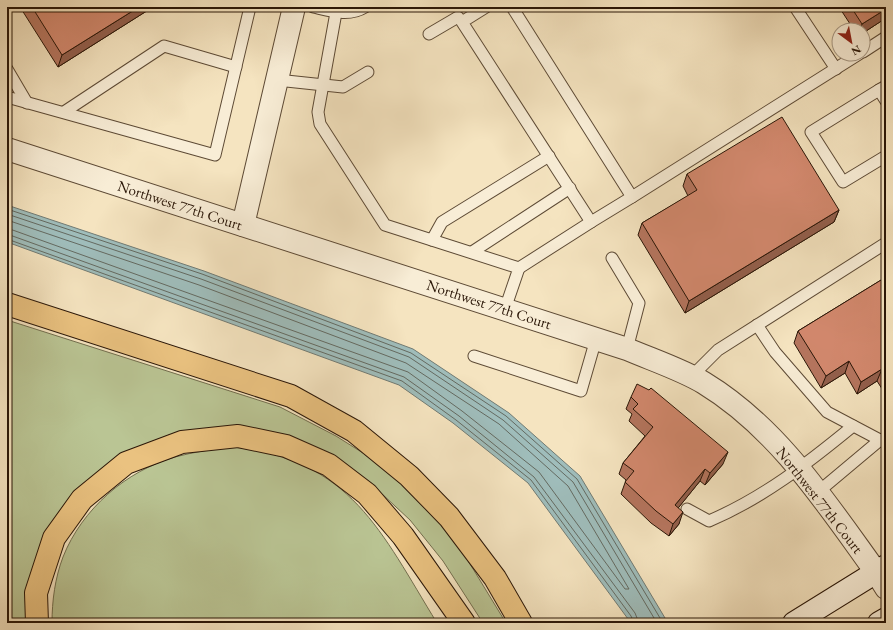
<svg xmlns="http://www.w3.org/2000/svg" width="893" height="630" font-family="'EB Garamond',serif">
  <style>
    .green { fill: #bac594; stroke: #726e4e }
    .water { fill: #9fbdbb; stroke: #707a73 }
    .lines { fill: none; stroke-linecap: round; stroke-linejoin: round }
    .shore { stroke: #646a61; stroke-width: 1 }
    .service-casing { stroke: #5d4a35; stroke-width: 13 }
    .minor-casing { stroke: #5d4a35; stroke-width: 24 }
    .tertiary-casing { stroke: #5d4a35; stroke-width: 24 }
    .secondary-casing { stroke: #2a1607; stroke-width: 24 }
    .motorway-casing { stroke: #2a1607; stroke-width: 24 }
    .service { stroke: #f8edd6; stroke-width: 11 }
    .minor { stroke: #f8edd6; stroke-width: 22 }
    .tertiary { stroke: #f8edd6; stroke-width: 22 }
    .secondary { stroke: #f8edd6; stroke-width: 22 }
    .motorway { stroke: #eac280; stroke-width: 22 }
    .wall { fill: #b5755e; stroke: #2a1607 }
    .shaded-wall { fill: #935f4c; stroke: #2a1607 }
    .building { fill: #d2886d; stroke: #2a1607 }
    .labels { text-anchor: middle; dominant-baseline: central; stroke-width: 4; stroke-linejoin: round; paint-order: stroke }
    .street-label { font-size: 15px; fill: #2a1607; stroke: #f8edd6 }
  </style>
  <rect width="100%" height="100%" fill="#f5e4c0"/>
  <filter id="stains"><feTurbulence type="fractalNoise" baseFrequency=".005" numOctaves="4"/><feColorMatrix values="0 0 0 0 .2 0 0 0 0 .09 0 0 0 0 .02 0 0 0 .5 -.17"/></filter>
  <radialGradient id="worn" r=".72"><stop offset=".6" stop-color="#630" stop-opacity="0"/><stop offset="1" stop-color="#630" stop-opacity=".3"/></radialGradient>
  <!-- green -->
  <g class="green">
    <polygon points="7,320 280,407 336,436 363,453 388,472 436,516 467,559 506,623 483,623 443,561 410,520 381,493 350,468 241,428 211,428 169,435 148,443 125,453 93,476 29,623 7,623"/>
    <path d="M232 447C351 459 381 532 437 623H52C52 601 55 578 63 557 82 509 126 471 175 457 194 452 213 449 232 447Z"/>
  </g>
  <!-- water -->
  <polygon class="water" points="7,205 204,271 413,349 509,413 580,476 668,623 631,623 528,483 453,423 399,385 7,242"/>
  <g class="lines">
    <!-- shore -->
    <g class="shore">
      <polyline points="7,209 202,274 411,353 506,416 577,479 663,623"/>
      <polyline points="7,214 201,279 409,357 503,420 573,482 657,623"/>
      <polyline points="7,220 199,285 406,363 499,424 568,486 629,589 625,589 539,472 462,411 408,372 7,228"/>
      <polyline points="7,234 404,377 459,416 534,477 635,613 639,623"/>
      <polyline points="7,239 402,381 456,420 531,480 631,616 634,623"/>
    </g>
    <defs>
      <g id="service">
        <path d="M313 7C331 11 349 17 365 7"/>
        <polyline points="337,7 318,112 320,124 385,225 519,268 505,309"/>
        <polyline points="486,7 462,22 591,222 632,197"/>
        <polyline points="512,7 632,197 859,54"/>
        <polyline points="795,7 836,69"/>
        <polyline points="429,34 458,17"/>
        <polyline points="863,52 886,37"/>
        <polyline points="7,69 27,103"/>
        <polyline points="277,80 343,87 368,72"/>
        <polyline points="886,86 879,90 886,101"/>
        <polyline points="879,90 811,132 843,182 886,156"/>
        <polyline points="7,97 215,155 250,7"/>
        <polyline points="64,112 164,46 236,67"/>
        <polyline points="432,240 442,222 549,156"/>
        <polyline points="472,252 570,188"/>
        <polyline points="612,258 639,303 627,349"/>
        <polyline points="519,268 591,222"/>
        <polyline points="757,325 775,352 827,412 880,440"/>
        <polyline points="474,356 581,391 596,339"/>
        <polyline points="691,377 718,350 886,243"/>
        <polyline points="818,492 880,440 885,440"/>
        <path d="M687 509 709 521C763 498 808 463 853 426"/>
      </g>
      <g id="minor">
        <path d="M7 149 627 349C650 359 683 370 704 383 778 428 826 503 876 572"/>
        <polyline points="243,225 294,7"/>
      </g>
      <polyline id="tertiary" points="876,572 886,588"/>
      <g id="secondary">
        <polyline points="794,623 886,566"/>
        <polyline points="879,623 886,619"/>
      </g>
      <g id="motorway">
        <polyline points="7,304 291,396 354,431 409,476 449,517 495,578 521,623"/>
        <polyline points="37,623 36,593 54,538 82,499 126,463 182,442 238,436 286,446 329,465 367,494 403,536 464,623"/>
      </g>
    </defs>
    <!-- service casing -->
    <use href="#service" class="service-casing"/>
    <!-- minor casing -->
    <use href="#minor" class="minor-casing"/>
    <!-- tertiary casing -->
    <use href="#tertiary" class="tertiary-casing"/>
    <!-- secondary casing -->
    <use href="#secondary" class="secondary-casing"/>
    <!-- motorway casing -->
    <use href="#motorway" class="motorway-casing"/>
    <!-- service -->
    <use href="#service" class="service"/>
    <!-- minor -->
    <use href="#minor" class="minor"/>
    <!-- tertiary -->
    <use href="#tertiary" class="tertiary"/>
    <!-- secondary -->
    <use href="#secondary" class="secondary"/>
    <!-- motorway -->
    <use href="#motorway" class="motorway"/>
  </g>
  <!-- wall -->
  <g class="wall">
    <polygon points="20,7 153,7 58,67"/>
    <polygon points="839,7 886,7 886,18 863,33 863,30 854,30"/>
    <polygon points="687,174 839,210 834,222 685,313 638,235 642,223 688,196 683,186"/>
    <polygon points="886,277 886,395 877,381 857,394 845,373 821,388 794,343 798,331"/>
    <polygon points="631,397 723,464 705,485 700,481 678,508 679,524 669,536 651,523 621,494 626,480 619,474 623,463 645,436 629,421 632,414 626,409"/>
  </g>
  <!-- shaded-wall -->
  <g class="shaded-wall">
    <polygon points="139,7 153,7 58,67 62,55"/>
    <polygon points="886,9 886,18 863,33 863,30 860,30 862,24"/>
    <polygon points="839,210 834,222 685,313 689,301"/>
    <polygon points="849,361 845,373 821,388 826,376"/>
    <polygon points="882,369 877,381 857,394 861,382"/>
    <polygon points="728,452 723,464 705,485 710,473"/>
    <polygon points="705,469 700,481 671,517 675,505"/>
    <polygon points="683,512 679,524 669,536 673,524"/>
  </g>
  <!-- building -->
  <g class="building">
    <polygon points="32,7 139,7 62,55"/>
    <polygon points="851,7 886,7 886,9 862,24"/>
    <polygon points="782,117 839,210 689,301 642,223 697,190 687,174"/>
    <polygon points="886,277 886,376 882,369 861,382 849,361 826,376 798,331"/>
    <polygon points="637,384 649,390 651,388 728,452 710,473 705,469 675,505 683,512 673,524 656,511 625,482 634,471 623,463 653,427 633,409 638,404 631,397"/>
  </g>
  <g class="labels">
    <!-- street labels -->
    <g class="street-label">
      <text transform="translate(180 205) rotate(18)">Northwest 77th Court</text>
      <text transform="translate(489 304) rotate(18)">Northwest 77th Court</text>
      <text transform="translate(820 500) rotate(52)">Northwest 77th Court</text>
    </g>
  </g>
  <!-- margin -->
  <rect width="893" height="630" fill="none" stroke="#f5e4c0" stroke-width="24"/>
  <rect x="8" y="8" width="877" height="614" fill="none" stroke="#2a1607" stroke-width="2"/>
  <rect x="12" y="12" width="869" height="606" fill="none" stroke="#2a1607"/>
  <!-- north arrow -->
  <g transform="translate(851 42) rotate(148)"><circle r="19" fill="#f8edd6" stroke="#a69783"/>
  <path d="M0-3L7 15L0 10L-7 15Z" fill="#8f2418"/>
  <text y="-6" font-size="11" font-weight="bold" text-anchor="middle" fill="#2a1607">N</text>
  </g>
  <rect width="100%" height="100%" filter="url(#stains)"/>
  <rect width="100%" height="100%" fill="url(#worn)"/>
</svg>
